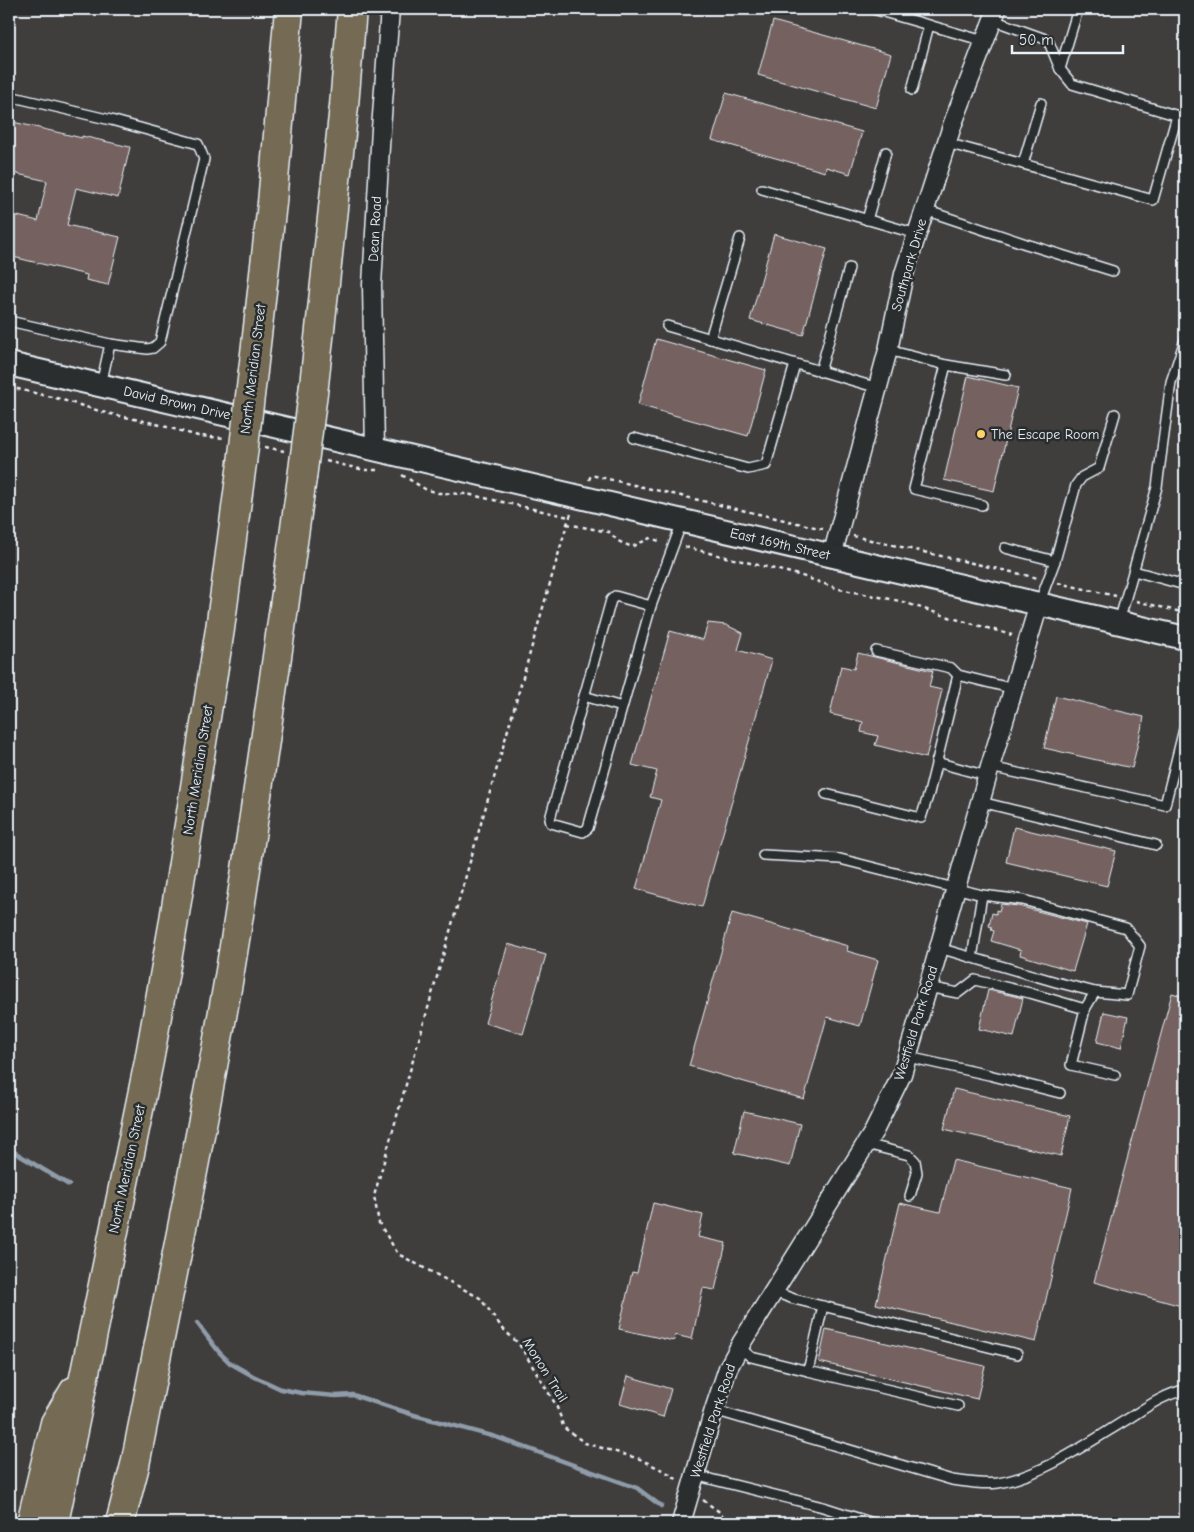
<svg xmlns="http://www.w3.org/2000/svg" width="1194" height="1532" font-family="'Comic Neue',sans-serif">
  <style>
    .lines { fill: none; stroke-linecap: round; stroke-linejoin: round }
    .stream { stroke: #8f9ca9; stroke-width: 4.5 }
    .building { fill: #756260; stroke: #e8f1f8 }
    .service-casing { stroke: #e8f1f8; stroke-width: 12 }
    .minor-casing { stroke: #e8f1f8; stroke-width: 21 }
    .tertiary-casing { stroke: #e8f1f8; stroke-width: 26 }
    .motorway-casing { stroke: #e8f1f8; stroke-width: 31 }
    .path { stroke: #e8f1f8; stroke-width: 2.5; stroke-dasharray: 4 4; stroke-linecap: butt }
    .service { stroke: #2a2d2e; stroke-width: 9 }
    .minor { stroke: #2a2d2e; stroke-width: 18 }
    .tertiary { stroke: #2a2d2e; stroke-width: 22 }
    .motorway { stroke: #746b52; stroke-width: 28 }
    .motorway-bridge-casing { stroke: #e8f1f8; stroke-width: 31; stroke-linecap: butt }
    .motorway-bridge { stroke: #746b52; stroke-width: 28 }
    .poi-dot { fill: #ffd166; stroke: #2a2d2e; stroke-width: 2 }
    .labels { text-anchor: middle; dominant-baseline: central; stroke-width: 5; stroke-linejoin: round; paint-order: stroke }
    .street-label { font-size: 14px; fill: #e8f1f8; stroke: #2a2d2e }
    .poi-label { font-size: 14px; fill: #e8f1f8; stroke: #2a2d2e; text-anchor: start }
  </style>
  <rect width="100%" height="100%" fill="#403d3d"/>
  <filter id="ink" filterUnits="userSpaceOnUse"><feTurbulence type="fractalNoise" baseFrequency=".02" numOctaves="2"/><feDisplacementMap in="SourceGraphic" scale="10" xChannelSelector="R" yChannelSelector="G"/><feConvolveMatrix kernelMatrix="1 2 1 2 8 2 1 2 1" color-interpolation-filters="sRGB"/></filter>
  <g filter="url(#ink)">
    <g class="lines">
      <!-- stream -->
      <g class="stream">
        <polyline points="9,1149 69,1185"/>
        <polyline points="197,1323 219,1352 230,1363 253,1376 281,1389 301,1393 336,1396 353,1395 414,1415 496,1437 637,1488 661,1506"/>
      </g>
    </g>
    <!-- building -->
    <g class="building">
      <polygon points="773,21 891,54 876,108 758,75"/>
      <polygon points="726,93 862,132 850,174 826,167 825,172 712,140"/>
      <polygon points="13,122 82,138 82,136 130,147 118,198 76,188 67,225 120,237 108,285 86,280 87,275 9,256 9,214 38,221 47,181 9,172 9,140"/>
      <polygon points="774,234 827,249 803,335 750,320"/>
      <polygon points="656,339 766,370 748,436 638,405"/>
      <polygon points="968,376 1018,388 994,491 944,480"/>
      <polygon points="708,623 726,625 743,633 738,650 772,660 702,907 636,889 661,800 650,797 657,771 632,765 670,631 703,640"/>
      <polygon points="858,653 933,671 929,687 942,690 926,758 875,745 878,736 861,732 863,722 830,714 841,666 854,669"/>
      <polygon points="1056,696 1144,717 1132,768 1044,748"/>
      <polygon points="1014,827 1116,851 1107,886 1006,862"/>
      <polygon points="1001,904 1018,906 1087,924 1073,971 1020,955 1021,950 991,941 994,931 991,930 992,927 989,926 992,913 996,914 996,910 999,911"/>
      <polygon points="732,913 848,946 847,951 878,960 860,1026 827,1017 804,1099 689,1066"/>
      <polygon points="508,944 546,955 523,1034 485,1023"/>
      <polygon points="988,990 1023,998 1014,1037 979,1029"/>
      <polygon points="1172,993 1185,997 1185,1307 1094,1282"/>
      <polygon points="1104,1012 1128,1017 1121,1048 1097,1042"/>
      <polygon points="954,1089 1070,1116 1061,1156 944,1129"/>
      <polygon points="744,1111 800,1124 790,1166 734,1153"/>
      <polygon points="953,1160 1072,1188 1036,1342 876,1304 900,1203 940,1212"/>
      <polygon points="653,1203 703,1215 698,1237 726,1243 715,1290 703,1288 692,1339 675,1335 674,1341 619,1329 632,1272 637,1273"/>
      <polygon points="826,1329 985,1366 977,1399 819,1362"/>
      <polygon points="628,1376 671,1389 663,1417 620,1404"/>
    </g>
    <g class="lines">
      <defs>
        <g id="service">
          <polyline points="873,9 984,41"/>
          <polyline points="993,20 1048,40 1060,69 1072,84 1185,118"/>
          <polyline points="1060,69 1078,9"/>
          <polyline points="912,90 929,25"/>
          <polyline points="9,96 111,120 198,144 204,159 160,342 153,348 147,349 110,344 101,385"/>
          <polyline points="947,143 1153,200 1177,116"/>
          <polyline points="1023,164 1041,103"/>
          <polyline points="762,189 917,234"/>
          <polyline points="925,210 1026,244 1113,271"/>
          <polyline points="867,220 886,152"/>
          <polyline points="9,321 110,344"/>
          <polyline points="667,326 878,388"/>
          <polyline points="710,339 740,238"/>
          <polyline points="888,350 946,365 1006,375"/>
          <polyline points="946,365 914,489 982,505"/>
          <polyline points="820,372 849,268"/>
          <polyline points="634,438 748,469 766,465 795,364"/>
          <polyline points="1005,548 1055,561"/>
          <polyline points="1134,571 1185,585"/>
          <polyline points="1039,604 1055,561 1076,485 1082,477 1099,468 1115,414"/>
          <polyline points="651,606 615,596 611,600 550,819 551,823 583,832 588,828 651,606 682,522"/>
          <polyline points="1119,622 1157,487 1171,382 1185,340"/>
          <polyline points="876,651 951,668 958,675 1014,689"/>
          <polyline points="584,696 622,707"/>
          <polyline points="936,762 987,776"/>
          <polyline points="990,767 1165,805 1185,725"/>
          <polyline points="826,794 921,818 929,793 958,675"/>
          <polyline points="981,802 1156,845"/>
          <polyline points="763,855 840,859 982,895 1023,900 1126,928 1140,946 1127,995 1095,992 1056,982 939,948"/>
          <polyline points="972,958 982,895"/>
          <polyline points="928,987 958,993 975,980 1030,993 1085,1009 1095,992"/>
          <polyline points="1085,1009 1071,1065 1115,1075"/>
          <polyline points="908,1057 989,1075 1060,1093"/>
          <polyline points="866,1144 909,1155 915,1161 917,1173 910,1196"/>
          <polyline points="774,1292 794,1299 1017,1354"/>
          <polyline points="823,1306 808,1371 958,1406"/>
          <polyline points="739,1347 751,1357 808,1371"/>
          <path d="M714 1410 952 1480C967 1482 982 1485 998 1483 1043 1476 1092 1440 1131 1417 1148 1406 1165 1394 1185 1390"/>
          <polyline points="694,1475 823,1507 873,1523"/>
        </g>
        <g id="minor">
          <polyline points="375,449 372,285 381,129 390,9"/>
          <polyline points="832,556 888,350 904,274 953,123 997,9"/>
          <polyline points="681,1523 714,1410 728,1368 742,1342 874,1131 902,1074 928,987 990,767 1039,604"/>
        </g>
        <polyline id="tertiary" points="9,364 1185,638"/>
        <g id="motorway">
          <polyline points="253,371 272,203 289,9"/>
          <polyline points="314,385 344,106 352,9"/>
          <polyline points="31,1523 55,1423 74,1391"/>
          <polyline points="54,1523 149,1061 173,926 220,629 242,463"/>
          <path d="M120 1523 135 1465C167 1300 202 1136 230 971 257 807 279 642 302 478"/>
        </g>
      </defs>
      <!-- service casing -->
      <use href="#service" class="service-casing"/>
      <!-- minor casing -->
      <use href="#minor" class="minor-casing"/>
      <!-- tertiary casing -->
      <use href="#tertiary" class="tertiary-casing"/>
      <!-- motorway casing -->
      <use href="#motorway" class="motorway-casing"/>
      <!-- path -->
      <g class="path">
        <polyline points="9,387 56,398 106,413 153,423 198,436 226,438"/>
        <polyline points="265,447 284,451"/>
        <polyline points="326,461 364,470 377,470"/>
        <polyline points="402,475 425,489 438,493 467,494 569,517"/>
        <polyline points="589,480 591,475 823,529"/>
        <polyline points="571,514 567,524 374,1196 379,1223 398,1254 480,1298 503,1329 519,1344 556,1405 561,1418 563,1427 585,1443 640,1459 672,1475 677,1480"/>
        <polyline points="567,524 609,532 618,541 632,547 650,538 662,542"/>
        <polyline points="853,536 1038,578"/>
        <polyline points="685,547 799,575 839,589 900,601 952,618 1012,635"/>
        <polyline points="1058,583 1116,596"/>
        <polyline points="1136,601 1185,613"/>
        <polyline points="703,1500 721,1513 726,1523"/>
      </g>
      <!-- service -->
      <use href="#service" class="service"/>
      <!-- minor -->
      <use href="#minor" class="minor"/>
      <!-- tertiary -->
      <use href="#tertiary" class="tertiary"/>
      <!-- motorway -->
      <use href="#motorway" class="motorway"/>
      <defs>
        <g id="motorway-bridge">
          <polyline points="242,463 253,371"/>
          <polyline points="302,478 314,385"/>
        </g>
      </defs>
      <!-- motorway-bridge casing -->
      <use href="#motorway-bridge" class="motorway-bridge-casing"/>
      <!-- motorway-bridge -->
      <use href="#motorway-bridge" class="motorway-bridge"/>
    </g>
  </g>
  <!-- markers -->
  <circle class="poi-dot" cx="981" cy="434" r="5"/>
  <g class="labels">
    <!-- street labels -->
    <g class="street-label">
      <text transform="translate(375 229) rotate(-87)">Dean Road</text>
      <text transform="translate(909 265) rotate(-74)">Southpark Drive</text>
      <text transform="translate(253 369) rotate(-83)">North Meridian Street</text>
      <text transform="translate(177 403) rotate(13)">David Brown Drive</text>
      <text transform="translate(780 544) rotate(13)">East 169th Street</text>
      <text transform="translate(198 770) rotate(-81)">North Meridian Street</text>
      <text transform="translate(916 1023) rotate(-73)">Westfield Park Road</text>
      <text transform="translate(127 1169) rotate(-78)">North Meridian Street</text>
      <text transform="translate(545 1370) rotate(58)">Monon Trail</text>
      <text transform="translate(713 1421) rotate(-72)">Westfield Park Road</text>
    </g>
    <!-- poi labels -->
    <g class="poi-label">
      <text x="991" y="434">The Escape Room</text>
    </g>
  </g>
  <!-- margin -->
  <rect width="1194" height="1532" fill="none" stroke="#2a2d2e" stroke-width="30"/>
  <rect x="15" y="15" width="1164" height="1502" fill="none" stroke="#e8f1f8" stroke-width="2" filter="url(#ink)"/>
  <!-- scale -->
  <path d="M1012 45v8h111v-8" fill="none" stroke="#e8f1f8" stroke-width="2.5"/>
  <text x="1019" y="45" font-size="15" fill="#e8f1f8" stroke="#2a2d2e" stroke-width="4" paint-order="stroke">50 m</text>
</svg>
